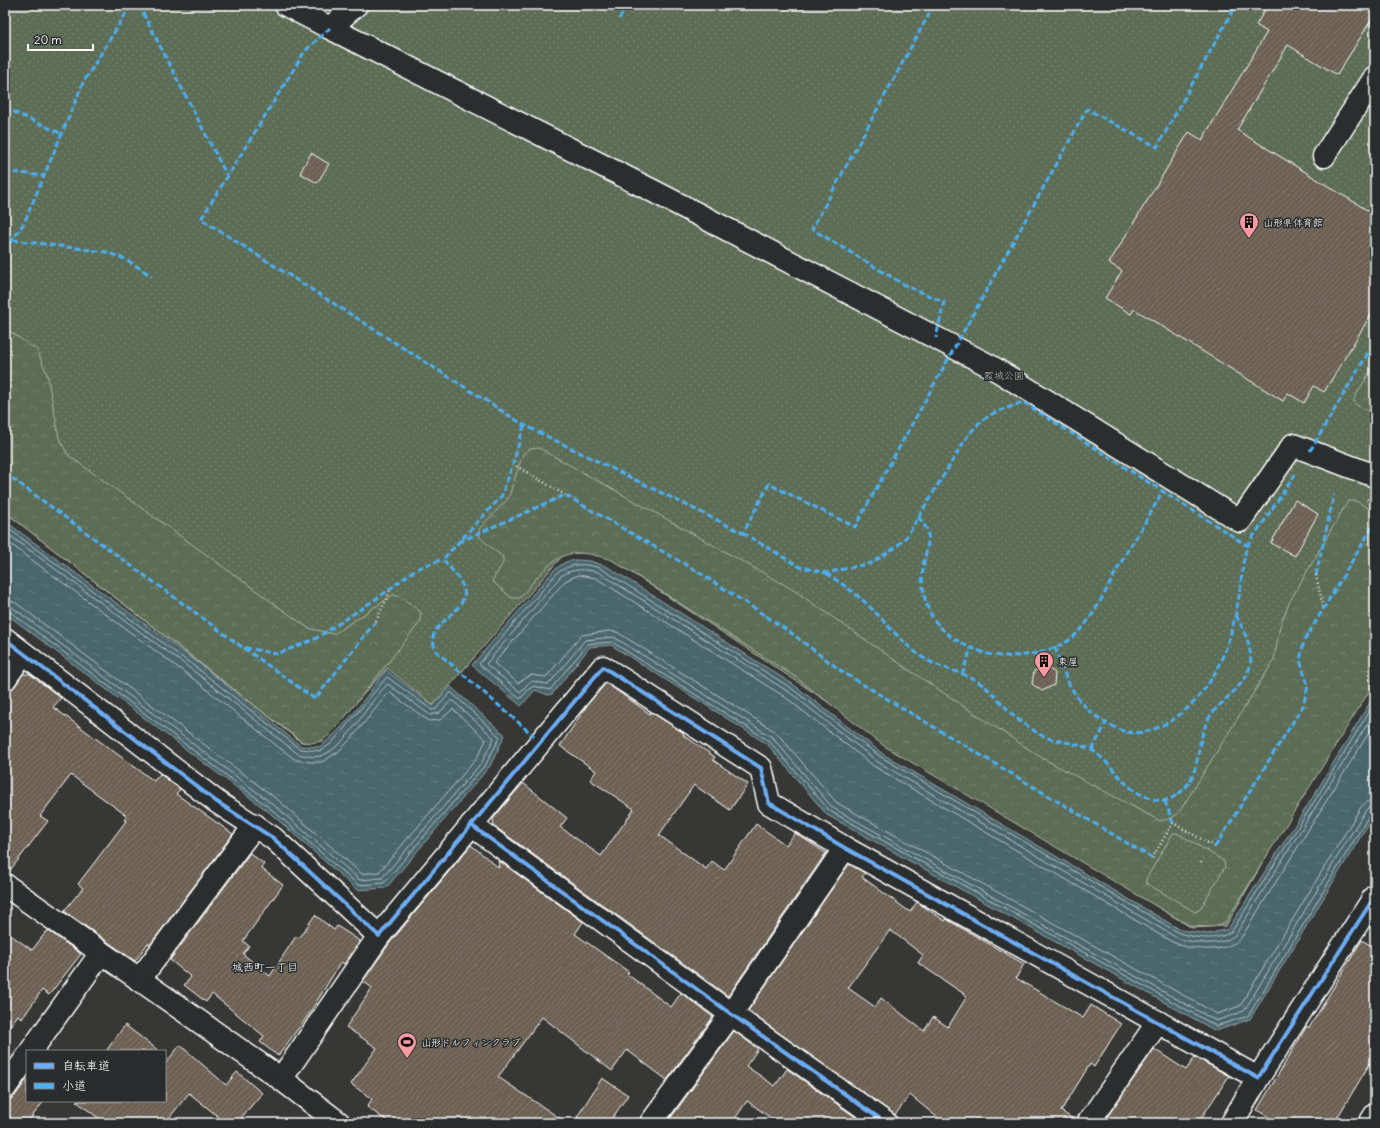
<svg xmlns="http://www.w3.org/2000/svg" width="1380" height="1128" font-family="Delius,'Klee One',sans-serif">
  <style>
    .green { fill: url(#green-dots); stroke: #aeb6aa }
    .forest { fill: url(#forest-crowns); stroke: #aeb6aa; fill-rule: evenodd }
    .water { fill: url(#water-ripples); stroke: #92a3a7 }
    .lines { fill: none; stroke-linecap: round; stroke-linejoin: round }
    .shore { stroke: #b6c2c4; stroke-width: 1 }
    .building { fill: url(#building-hatch); stroke: #fff; fill-rule: evenodd }
    .minor-casing { stroke: #fff; stroke-width: 25 }
    .path { stroke: #fff; stroke-width: 2.5; stroke-dasharray: 1 3; stroke-linecap: butt }
    .minor { stroke: #2a2d2e; stroke-width: 22 }
    .quiet { stroke: #4cb0f7; stroke-width: 3; stroke-dasharray: 6 3; stroke-linecap: butt }
    .cycleway-casing { stroke: #2a2d2e; stroke-width: 6 }
    .cycleway { stroke: #6dadf4; stroke-width: 4 }
    .labels { text-anchor: middle; dominant-baseline: central; stroke-width: 3; stroke-linejoin: round; paint-order: stroke }
    .poi-label { font-size: 10px; fill: #fff; stroke: #2a2d2e; text-anchor: start }
    .park-label { font-size: 10px; fill: #aeb6aa; stroke: #2a2d2e }
    .neighbourhood-label { font-size: 11px; fill: #fff; stroke: #2a2d2e }
  </style>
  <defs>
    <pattern id="green-dots" width="8" height="8" patternUnits="userSpaceOnUse"><rect width="8" height="8" fill="#5d6c55"/><path d="M2 2h.1M6 6h.1" fill="none" stroke="#75826e" stroke-width="1.8" stroke-linecap="round"/></pattern>
    <pattern id="forest-crowns" width="20" height="18" patternUnits="userSpaceOnUse"><rect width="20" height="18" fill="#5d6c55"/><path d="M2 6a3 3 0 1 1 6 0M12 15a3 3 0 1 1 6 0" fill="none" stroke="#75826e"/></pattern>
    <pattern id="water-ripples" width="26" height="14" patternUnits="userSpaceOnUse"><rect width="26" height="14" fill="#49666c"/><path d="M2 4q2-2 4 0t4 0M15 11q2-2 4 0t4 0" fill="none" stroke="#647d82"/></pattern>
    <pattern id="building-hatch" width="6" height="6" patternUnits="userSpaceOnUse"><rect width="6" height="6" fill="#6c6153"/><path d="M-1 1l2-2M0 6l6-6M5 7l2-2" fill="none" stroke="#82796d"/></pattern>
  </defs>
  <rect width="100%" height="100%" fill="#373735"/>
  <filter id="ink" filterUnits="userSpaceOnUse"><feTurbulence type="fractalNoise" baseFrequency=".025" numOctaves="2"/><feDisplacementMap in="SourceGraphic" scale="8" xChannelSelector="R" yChannelSelector="G"/><feConvolveMatrix kernelMatrix="1 2 1 2 8 2 1 2 1" color-interpolation-filters="sRGB"/></filter>
  <g filter="url(#ink)">
    <!-- green -->
    <polygon class="green" points="5,5 1375,5 1375,609 1366,624 1371,676 1226,926 1192,928 907,754 600,552 564,554 433,705 387,668 322,741 301,742 5,512"/>
    <!-- forest -->
    <g class="forest">
      <path d="M5 328 37 350 47 374 59 438 68 455 308 628 334 634 393 595 401 597 421 612 420 622 338 726C325 739 321 745 302 742L5 512Z"/>
      <polygon points="1375,363 1375,412 1372,413 1355,404 1354,399"/>
      <path d="M539 448 792 589 909 670 1042 758 1160 821 1169 819 1178 814 1274 660 1280 626 1290 601 1348 501H1356L1375 512V618C1372 627 1369 634 1375 643V682L1225 923 1209 927 1190 926 884 746 797 678 612 560C601 557 589 553 578 553 552 553 535 580 520 598H512L492 581 503 563V557L480 538 479 529 508 499 523 454 529 449ZM1173 833H1177L1224 861 1225 867 1200 909 1195 912 1146 883V879Z"/>
    </g>
    <!-- water -->
    <g class="water">
      <path d="M5 521 205 668 301 746 319 747C347 727 366 696 386 670L433 706 450 686 505 735 490 766 386 888 357 890 269 812 5 613Z"/>
      <polygon points="577,560 590,561 608,567 794,685 883,754 1181,930 1208,934 1228,929 1311,800 1375,694 1375,813 1250,1019 1216,1031 827,815 767,744 611,645 590,647 552,694 548,695 535,690 521,706 472,665 554,570 565,562"/>
    </g>
    <g class="lines">
      <!-- shore -->
      <g class="shore">
        <polyline points="5,526 202,672 300,749 320,751 332,743 387,677 432,710 436,709 450,693 452,693 500,737 486,764 384,883 358,885 271,809 9,611 5,610"/>
        <path d="M5 532 199 675 298 754C306 756 316 758 323 755 351 743 366 703 388 684L430 715 439 713 452 700 494 738 482 762 382 878 360 880 274 805 12 607 5 605"/>
        <polyline points="5,540 195,680 277,746 296,760 310,762 322,762 338,752 351,739 389,692 429,721 440,720 453,709 486,740 477,758 379,872 362,874 278,800 16,603 5,599"/>
        <path d="M1375 702 1314 802 1232 931C1218 942 1195 938 1179 933L881 757 791 688 600 568C583 563 572 563 557 573L479 664 520 699 529 689 534 686 550 690 588 644 612 642 769 741 830 811 1216 1026 1248 1016 1370 814 1375 811"/>
        <path d="M1375 712 1236 934C1222 948 1193 943 1177 938L878 762 789 692 598 572C584 569 573 568 561 576L486 664 520 692C536 675 530 683 549 684L585 640 614 637 772 737 833 808 1216 1021 1244 1011 1365 811 1369 807 1375 806"/>
        <path d="M1375 723 1241 938C1226 954 1192 950 1174 943L875 767 785 697 596 578 578 575 565 581 494 663 518 683 531 675 546 677 582 635 609 631 617 632 776 732 837 803 1217 1014 1240 1006 1361 807 1367 802 1375 800"/>
      </g>
    </g>
    <!-- building -->
    <g class="building">
      <polygon points="1268,5 1375,5 1375,14 1337,75 1288,45 1237,130 1375,215 1375,308 1324,392 1314,386 1304,403 1288,393 1283,401 1134,309 1131,314 1105,298 1122,271 1109,263 1189,132 1202,140 1267,32 1256,25"/>
      <polygon points="311,153 329,164 317,183 300,173"/>
      <polygon points="1295,500 1318,514 1295,556 1271,543"/>
      <polygon points="1046,667 1055,673 1054,685 1042,691 1032,684 1034,671"/>
      <polygon points="23,674 30,674 61,698 53,707 154,781 160,774 180,789 176,794 233,834 150,945 148,943 135,961 64,911 83,888 78,884 126,821 124,820 127,816 71,775 40,816 48,821 8,873 5,873 5,693 15,686"/>
      <polygon points="606,683 650,714 651,712 684,733 683,735 715,757 713,760 748,784 730,810 694,785 659,835 706,869 712,861 724,870 756,824 786,845 795,833 826,853 728,996 494,826 493,819 523,783 567,818 560,827 601,856 634,809 590,780 596,771 560,746 588,704"/>
      <polygon points="471,845 499,868 498,860 583,922 575,934 629,972 627,974 671,1007 681,993 713,1017 667,1080 627,1050 612,1071 542,1017 498,1077 567,1123 390,1123 367,1107 372,1099 351,1084 377,1048 346,1027 372,988 363,981 389,944"/>
      <polygon points="250,853 264,864 261,868 283,885 243,941 249,946 243,954 270,976 296,936 299,938 315,915 334,930 337,926 360,941 344,964 341,962 309,1014 278,1056 260,1042 264,1036 212,994 206,1002 184,985 191,977 170,960"/>
      <path d="M849 864 865 873 862 877 910 912 917 902 945 921 946 919 1024 964 1016 978 1083 1018 1091 1005 1121 1024 1094 1067 1090 1064 1061 1111 1076 1121V1123H944L910 1095 895 1115 748 1011ZM890 930 923 955 918 963 967 996 948 1027 933 1017 924 1031 881 998 875 1007 848 988Z"/>
      <polygon points="5,931 32,950 46,932 49,931 81,954 49,995 42,990 22,1019 18,1015 5,1033"/>
      <polygon points="1362,940 1375,948 1375,1055 1334,1123 1278,1123 1257,1110 1307,1026 1309,1028"/>
      <polygon points="125,1025 159,1051 106,1051"/>
      <polygon points="734,1031 758,1049 746,1066 775,1086 787,1069 864,1123 778,1123 747,1101 732,1123 667,1123"/>
      <polygon points="180,1045 226,1085 237,1072 262,1093 237,1123 226,1123 189,1093 165,1123 105,1123 76,1101 165,1101 165,1064"/>
      <polygon points="1154,1049 1186,1070 1195,1057 1229,1076 1198,1123 1103,1123"/>
      <polygon points="602,1078 628,1095 609,1123 586,1123 577,1117"/>
      <polygon points="27,1079 27,1101 44,1101 27,1123 5,1123 5,1100 15,1096"/>
    </g>
    <g class="lines">
      <defs>
        <g id="minor">
          <polyline points="286,5 330,28 356,5"/>
          <polyline points="330,28 657,193 992,367 1240,521 1293,445 1375,476"/>
          <polyline points="1324,156 1375,77"/>
          <polyline points="5,639 217,802 273,838 379,936 603,667 761,768 769,803 845,848 1258,1078 1375,896"/>
          <polyline points="5,679 23,653"/>
          <polyline points="471,825 731,1014 886,1123"/>
          <polyline points="5,885 281,1079 339,1123"/>
          <polyline points="139,980 255,825"/>
          <polyline points="31,1051 101,953"/>
          <polyline points="281,1079 379,936"/>
          <polyline points="5,1088 27,1057"/>
          <polyline points="651,1123 731,1014 845,848"/>
          <polyline points="1088,1123 1158,1022"/>
          <polyline points="1232,1123 1258,1078"/>
          <polyline points="1370,1123 1375,1115"/>
        </g>
      </defs>
      <!-- minor casing -->
      <use href="#minor" class="minor-casing"/>
      <!-- path -->
      <g class="path">
        <polyline points="513,464 565,495"/>
        <polyline points="1367,499 1375,504"/>
        <polyline points="1316,575 1323,607"/>
        <polyline points="376,621 392,587"/>
        <polyline points="1152,858 1173,823 1215,847"/>
        <polyline points="1201,863 1203,859"/>
      </g>
      <!-- minor -->
      <use href="#minor" class="minor"/>
      <!-- quiet -->
      <g class="quiet">
        <polyline points="139,5 227,176"/>
        <polyline points="934,5 812,229 908,287 944,302 936,338"/>
        <polyline points="619,19 629,5"/>
        <polyline points="330,28 305,51 201,219 524,425 743,533 769,484 855,527 1087,109 1157,147 1236,5"/>
        <polyline points="5,108 62,134"/>
        <polyline points="5,171 44,176 83,83 131,5"/>
        <polyline points="13,240 106,252 125,259 152,276"/>
        <polyline points="5,250 24,223 44,176"/>
        <path d="M524 425 513 464 501 497 443 559C451 569 461 579 464 590 469 608 433 622 433 639 433 643 435 648 436 651L534 736"/>
        <polyline points="1310,451 1375,341"/>
        <polyline points="5,473 242,647 277,654 315,639 379,597 416,569 443,559"/>
        <path d="M919 517C921 521 925 525 927 530 931 541 924 557 923 569 921 584 924 602 932 616 943 635 964 646 985 653 1008 661 1053 653 1072 638 1094 620 1109 583 1123 559 1136 536 1151 515 1162 491"/>
        <polyline points="743,533 800,567 826,573 872,563 896,547 907,536 968,435 981,421 994,413 1023,402 1248,546"/>
        <polyline points="459,542 565,495 700,573 787,630 844,673 1152,858"/>
        <path d="M826 573C842 584 857 594 871 608 888 625 903 644 922 657 940 669 958 670 975 680 992 689 1001 704 1015 717 1022 723 1033 730 1041 735 1057 743 1080 742 1093 751 1116 766 1123 791 1151 798 1156 800 1162 802 1167 800 1209 783 1190 739 1214 711 1224 700 1237 690 1245 678 1258 659 1246 634 1236 615"/>
        <polyline points="1316,575 1334,495"/>
        <path d="M1055 647C1067 685 1078 710 1116 728 1133 737 1149 732 1165 724 1212 699 1231 646 1239 596 1242 581 1242 558 1248 545 1252 537 1258 530 1263 523 1274 506 1285 489 1297 472"/>
        <polyline points="244,648 315,699 376,621"/>
        <polyline points="962,675 971,648"/>
        <polyline points="1092,750 1106,723"/>
        <polyline points="1165,801 1173,823"/>
        <polyline points="1215,847 1303,706 1308,686 1300,660 1304,641 1375,523"/>
      </g>
      <defs>
        <g id="cycleway">
          <polyline points="5,639 217,802 273,838 379,936 603,667 761,768 769,803 845,848 1258,1078 1375,896"/>
          <polyline points="471,825 731,1014 886,1123"/>
        </g>
      </defs>
      <!-- cycleway casing -->
      <use href="#cycleway" class="cycleway-casing"/>
      <!-- cycleway -->
      <use href="#cycleway" class="cycleway"/>
    </g>
  </g>
  <!-- icons -->
  <defs>
    <symbol id="building-pin" viewBox="-11 -11 22 30"><path d="M0 17L-7.5 6A9.5 9.5 0 1 1 7.5 6Z" fill="#ff9aa2" stroke="#2a2d2e"/><path d="M-4-6H4V6H1V3H-1V6H-4ZM-2.5-4.3h1.7v1.8h-1.7ZM.8-4.3h1.7v1.8H.8ZM-2.5-1h1.7V.8h-1.7ZM.8-1h1.7V.8H.8Z" fill="#111"/></symbol>
    <symbol id="stadium-pin" viewBox="-11 -11 22 30"><path d="M0 17L-7.5 6A9.5 9.5 0 1 1 7.5 6Z" fill="#ff9aa2" stroke="#2a2d2e"/><path d="M0-5a6.5 5 0 1 0 0 10a6.5 5 0 1 0 0-10ZM-3.5-1.8h7v3.6h-7Z" fill="#111"/></symbol>
  </defs>
  <g fill-rule="evenodd">
    <use href="#building-pin" x="1238" y="211" width="22" height="30"/>
    <use href="#building-pin" x="1033" y="650" width="22" height="30"/>
    <use href="#stadium-pin" x="396" y="1031" width="22" height="30"/>
  </g>
  <g class="labels">
    <!-- poi labels -->
    <g class="poi-label">
      <text x="1263" y="222">山形県体育館</text>
      <text x="1058" y="661">東屋</text>
      <text x="421" y="1042">山形ドルフィンクラブ</text>
    </g>
    <!-- park labels -->
    <g class="park-label">
      <text x="1004" y="375">霞城公園</text>
    </g>
    <!-- neighbourhood labels -->
    <g class="neighbourhood-label">
      <text x="265" y="967">城西町一丁目</text>
    </g>
  </g>
  <!-- margin -->
  <rect width="1380" height="1128" fill="none" stroke="#2a2d2e" stroke-width="20"/>
  <rect x="10" y="10" width="1360" height="1108" fill="none" stroke="#fff" stroke-width="1.5" filter="url(#ink)"/>
  <!-- legend -->
  <rect x="26" y="1050" width="140" height="52" fill="#2a2d2e" stroke="#7f8182"/>
  <rect x="34" y="1063" width="20" height="6" fill="#6dadf4" stroke="#7f8182"/>
  <text x="62" y="1070" font-size="12" fill="#ffffff">自転車道</text>
  <rect x="34" y="1083" width="20" height="6" fill="#4cb0f7" stroke="#7f8182"/>
  <text x="62" y="1090" font-size="12" fill="#ffffff">小道</text>
  <!-- scale -->
  <path d="M28 44v6h65v-6" fill="none" stroke="#ffffff" stroke-width="2"/>
  <text x="34" y="44" font-size="12" fill="#ffffff" stroke="#2a2d2e" stroke-width="3" paint-order="stroke">20 m</text>
</svg>
